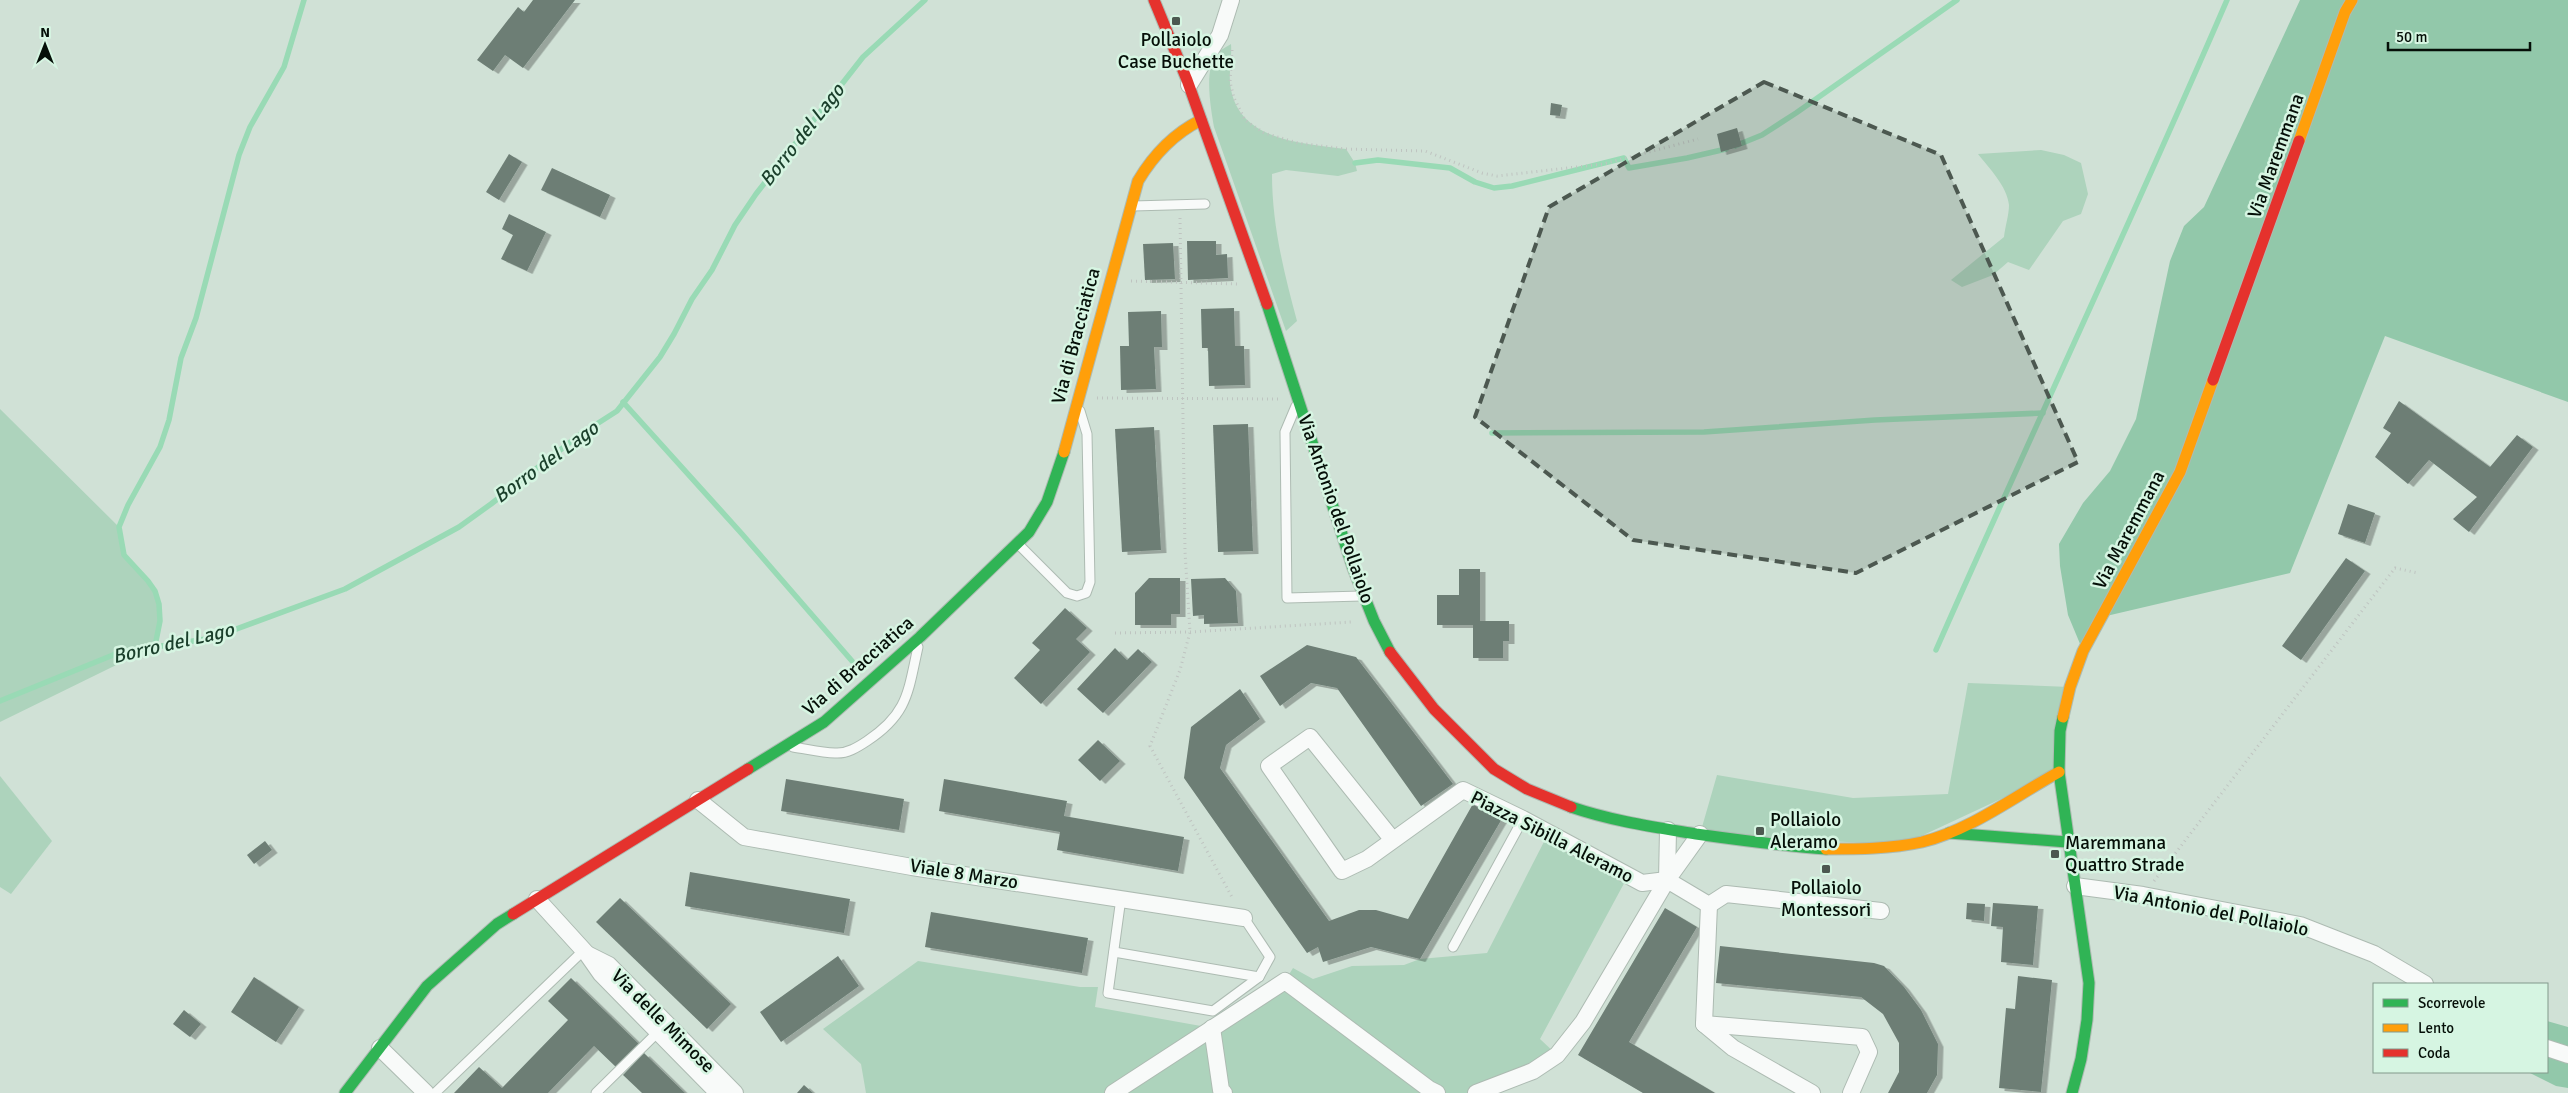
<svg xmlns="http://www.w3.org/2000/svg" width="2568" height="1093" font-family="Signika,sans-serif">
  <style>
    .green { fill: #add3bc }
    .forest { fill: #92c8aa }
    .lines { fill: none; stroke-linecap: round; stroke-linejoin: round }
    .stream { stroke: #99dab5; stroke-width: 5.5 }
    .building { fill: #6d7e75; filter: url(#shadow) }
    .lane-casing { stroke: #adbbb2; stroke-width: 11 }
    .street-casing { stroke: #adbbb2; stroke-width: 18 }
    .fast-casing { stroke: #adbbb2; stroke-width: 13 }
    .slow-casing { stroke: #adbbb2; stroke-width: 13 }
    .jam-casing { stroke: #adbbb2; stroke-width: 13 }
    .path { stroke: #bfc4c1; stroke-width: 3; stroke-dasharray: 1 4; stroke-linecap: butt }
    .lane { stroke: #f8faf9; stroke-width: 9 }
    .street { stroke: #f8faf9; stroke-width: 16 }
    .fast { stroke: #30b455; stroke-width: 11 }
    .slow { stroke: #ff9f0a; stroke-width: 11 }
    .jam { stroke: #e5322d; stroke-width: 11 }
    .marked { fill: #4c5850; fill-opacity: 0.2; stroke: #4c5850; stroke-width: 4; stroke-dasharray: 10 6; stroke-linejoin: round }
    .poi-dot { fill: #4c5850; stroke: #d6f5e2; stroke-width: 2 }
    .labels { text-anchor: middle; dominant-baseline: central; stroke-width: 5; stroke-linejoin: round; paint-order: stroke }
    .poi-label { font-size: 19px; fill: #050f08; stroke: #d6f5e2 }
    .street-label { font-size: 19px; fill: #050f08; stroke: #d6f5e2 }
    .water-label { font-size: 20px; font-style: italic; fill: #1a3f2b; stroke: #d6f5e2 }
  </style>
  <defs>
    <filter id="shadow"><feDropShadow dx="5.5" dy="3" stdDeviation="0" flood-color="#0004"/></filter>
  </defs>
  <rect width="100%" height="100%" fill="#d0e1d6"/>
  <!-- green -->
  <g class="green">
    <path d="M1231 44C1232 57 1229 70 1230 83 1236 141 1301 143 1346 149L1355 163 1357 171 1338 176 1286 170 1272 174C1272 225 1284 273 1297 321L1286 331 1214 127C1211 109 1203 67 1218 53 1221 49 1227 47 1231 44Z"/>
    <path d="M2041 150 2064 155 2081 163 2088 194 2081 214 2063 221 2029 270 2008 262 1993 275 1962 287 1951 280 2004 237C2005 227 2009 215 2009 205 2007 186 1989 168 1978 154Z"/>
    <polygon points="0,409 119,527 124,555 148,581 155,591 159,604 160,621 155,646 0,722"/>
    <polygon points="1968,683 2070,687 2059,772 1902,845 1700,834 1717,775 1853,798 1948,794"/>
    <polygon points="0,776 52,841 11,894 0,887"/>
    <polygon points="1549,832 1628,876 1540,1039 1557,1055 1476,1093 866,1093 861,1064 823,1029 918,961 1080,987 1098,987 1095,1007 1212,1028 1285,981 1293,968 1313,979 1352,966 1404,965 1420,959 1487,953"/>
  </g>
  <!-- forest -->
  <g class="forest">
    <polygon points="2300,0 2568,0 2568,402 2385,336 2290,573 2102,617 2083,651 2068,615 2060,566 2059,544 2083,503 2110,471 2136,419 2170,261 2184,226 2204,207"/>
    <polygon points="2547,1021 2568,1027 2568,1088 2556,1086 2528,1072 2547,1072"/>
  </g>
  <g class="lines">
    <!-- stream -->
    <g class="stream">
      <polyline points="1735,146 1762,135 1796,113 1957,0"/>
      <polyline points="1355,163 1378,160 1450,168 1475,182 1494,188 1512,186 1624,158 1629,168 1687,158 1726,149"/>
      <polyline points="623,402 742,534 852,661"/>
      <polyline points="1492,433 1704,432 1875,420 2043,413"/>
      <polyline points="155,646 160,621 159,604 155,591 148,581 124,555 119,527 128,505 160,447 169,420 181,358 196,318 239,155 250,127 284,67 304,0"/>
      <path d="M1936 650C2032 432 2133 218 2227 0"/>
      <polyline points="0,701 118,653 212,638 345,589 459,527 491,504 578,436 617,411 660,357 674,334 692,299 712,270 735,225 756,194 863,57 925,0"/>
    </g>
  </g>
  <!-- building -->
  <g class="building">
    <polygon points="533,0 575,0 523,68 505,55 493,71 477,60 518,7 524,12"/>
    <polygon points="1551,103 1562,105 1560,116 1550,115"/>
    <polygon points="1737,128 1742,146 1721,152 1717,134"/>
    <polygon points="509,154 522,162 499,200 486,192"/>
    <polygon points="552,168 610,195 600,217 541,190"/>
    <polygon points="509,214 546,232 527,271 501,259 513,235 502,229"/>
    <polygon points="1187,241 1216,241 1216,255 1227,254 1228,278 1188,280"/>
    <polygon points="1173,243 1175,279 1145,280 1143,244"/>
    <polygon points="1234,308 1235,346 1244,346 1245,385 1209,386 1208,348 1202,348 1201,309"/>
    <polygon points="1161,311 1162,347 1154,347 1156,389 1121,390 1120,346 1129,346 1128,312"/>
    <polygon points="2399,401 2490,467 2517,435 2533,447 2469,532 2453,519 2477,497 2429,460 2408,484 2375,457 2391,433 2383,428"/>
    <polygon points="1248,424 1253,551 1218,552 1213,425"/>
    <polygon points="1154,427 1161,550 1122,552 1115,429"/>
    <polygon points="2348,504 2375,513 2365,543 2338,534"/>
    <polygon points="2346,558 2365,571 2301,660 2282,646"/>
    <polygon points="1459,569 1480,569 1480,621 1509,621 1509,641 1503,641 1503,658 1473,658 1473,625 1437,625 1437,595 1459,595"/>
    <polygon points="1149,578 1180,578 1180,614 1171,614 1171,625 1135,625 1135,593"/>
    <polygon points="1225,578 1236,591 1238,623 1204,624 1204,615 1193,616 1191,579"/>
    <polygon points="1065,608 1087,628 1076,639 1090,652 1041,704 1014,678 1040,650 1032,643"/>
    <polygon points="1307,645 1356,657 1453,784 1421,806 1337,688 1311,683 1280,706 1260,676"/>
    <polygon points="1115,648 1127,660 1138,649 1152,662 1103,713 1077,689"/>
    <polygon points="1240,689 1260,719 1226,745 1220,768 1329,921 1359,910 1376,910 1408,919 1474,802 1503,817 1420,959 1371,947 1323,962 1318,947 1307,953 1184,778 1191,727"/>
    <polygon points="1098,740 1120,761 1100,781 1078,760"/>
    <polygon points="786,779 904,799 899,830 781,811"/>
    <polygon points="944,779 1067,801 1064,816 1184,837 1178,871 1057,850 1060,832 939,811"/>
    <polygon points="265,841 272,850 254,864 247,855"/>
    <polygon points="690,872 850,899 844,933 685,906"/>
    <polygon points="620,898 731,1004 707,1029 596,922"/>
    <polygon points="1967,903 1985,904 1984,921 1966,919"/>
    <polygon points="1993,903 2038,906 2033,965 2001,962 2003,927 1991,926"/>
    <polygon points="1665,908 1697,927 1629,1042 1715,1093 1643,1093 1578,1055"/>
    <polygon points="931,912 1088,938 1082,973 925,947"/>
    <polygon points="1720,946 1874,963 1884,966 1904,987 1921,1010 1938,1044 1937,1075 1927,1093 1888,1093 1899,1072 1899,1043 1883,1014 1861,997 1716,983"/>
    <polygon points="838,956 859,986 781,1042 760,1012"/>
    <polygon points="2018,976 2052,980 2041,1092 1999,1088 2006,1008 2015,1009"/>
    <polygon points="254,977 299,1007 276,1042 231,1012"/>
    <polygon points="571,978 640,1045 617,1068 594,1046 548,1093 454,1093 479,1067 502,1088 568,1020 548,1001"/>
    <polygon points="184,1010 201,1024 190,1037 173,1024"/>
    <polygon points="644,1053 685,1093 642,1093 623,1075"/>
    <polygon points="804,1085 813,1093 797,1093"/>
  </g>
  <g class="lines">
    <defs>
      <g id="lane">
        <polyline points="1133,206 1205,204"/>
        <polyline points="1296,406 1285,432 1287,598 1362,596"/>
        <polyline points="1017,543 1067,593 1077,596 1086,593 1090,582 1087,434 1080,411"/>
        <path d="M793 747C807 749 821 753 835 753 847 754 858 747 867 741 908 714 908 692 918 647"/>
        <polyline points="1121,898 1108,993 1213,1011 1259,977 1270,957 1244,918"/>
        <polyline points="1453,947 1523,819"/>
        <polyline points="1114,952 1259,977"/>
        <polyline points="435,1093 584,950"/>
        <polyline points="596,1093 660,1030"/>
      </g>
      <g id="street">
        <polyline points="1189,85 1220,35 1231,0"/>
        <polyline points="698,800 744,837 912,867 1244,918"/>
        <polyline points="1392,839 1310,737 1269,766 1342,871 1367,859 1463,790 1523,819 1642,883 1667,880"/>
        <polyline points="1667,880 1709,905 1726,894 1881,911"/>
        <polyline points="1667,880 1668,830"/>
        <polyline points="2075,886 2143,895 2300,925 2374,954 2425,984"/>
        <polyline points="537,899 587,954 601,974 718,1093"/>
        <polyline points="589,955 609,965 735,1093"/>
        <polyline points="1704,1024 1862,1037 1869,1052 1851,1093"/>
        <polyline points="1704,1024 1733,1048 1812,1093"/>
        <polyline points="1704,1024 1709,905"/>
        <polyline points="1212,1028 1221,1090 1224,1093"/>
        <polyline points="380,1048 426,1093"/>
        <polyline points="2547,1048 2568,1055"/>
        <polyline points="1113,1093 1285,981 1429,1089 1437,1093"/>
        <polyline points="1476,1093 1533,1071 1557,1055 1583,1022 1667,880 1700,834"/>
      </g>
      <g id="fast">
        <polyline points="1267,304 1353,568 1374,621 1390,652"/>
        <polyline points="2063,717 2060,731 2059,772 2089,983 2087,1020 2081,1059 2072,1093"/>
        <polyline points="748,769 824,722 920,637 1029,532 1047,502 1064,452"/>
        <path d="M1571 807C1612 821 1654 827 1696 834 1739 840 1782 846 1826 849"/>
        <polyline points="1949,833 2067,842"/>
        <polyline points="345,1093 427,986 497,924 513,914"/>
      </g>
      <g id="slow">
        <polyline points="2299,141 2345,12 2352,0"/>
        <path d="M1064 452 1138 181C1154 154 1173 134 1201 120"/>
        <polyline points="2063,717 2070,687 2083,651 2180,472 2213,380"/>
        <path d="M1826 849C1858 849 1890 849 1922 842 1971 830 2015 796 2059 772"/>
      </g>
      <g id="jam">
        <polyline points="1154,0 1187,80 1267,304"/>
        <polyline points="2213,380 2299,141"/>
        <polyline points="1390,652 1434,709 1494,769 1527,789 1571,807"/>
        <polyline points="513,914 748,769"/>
      </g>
    </defs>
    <!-- lane casing -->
    <use href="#lane" class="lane-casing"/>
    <!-- street casing -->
    <use href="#street" class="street-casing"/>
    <!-- fast casing -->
    <use href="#fast" class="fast-casing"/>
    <!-- slow casing -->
    <use href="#slow" class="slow-casing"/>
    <!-- jam casing -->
    <use href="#jam" class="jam-casing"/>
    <!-- path -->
    <g class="path">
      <polyline points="1232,50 1230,82 1234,98 1245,120 1264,133 1298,143 1346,149 1425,151 1482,173 1497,176 1603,164 1698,139"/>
      <polyline points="1180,218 1185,552 1190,632 1180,670 1150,746 1233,899"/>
      <polyline points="1131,281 1237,284"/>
      <polyline points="1097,398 1278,399"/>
      <polyline points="1115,633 1190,632 1351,622"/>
      <polyline points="2154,881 2395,568 2418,573"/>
    </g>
    <!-- lane -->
    <use href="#lane" class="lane"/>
    <!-- street -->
    <use href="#street" class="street"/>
    <!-- fast -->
    <use href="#fast" class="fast"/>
    <!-- slow -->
    <use href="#slow" class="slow"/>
    <!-- jam -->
    <use href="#jam" class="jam"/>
  </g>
  <!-- marked area -->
  <path class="marked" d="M1764 82 1941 155 2078 462 1856 573 1633 540 1475 417 1549 207Z"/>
  <!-- markers -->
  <g class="poi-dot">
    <rect x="1171" y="16" width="10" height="10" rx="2.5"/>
    <rect x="1755" y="826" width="10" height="10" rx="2.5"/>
    <rect x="2050" y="849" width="10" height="10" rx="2.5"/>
    <rect x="1821" y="864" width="10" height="10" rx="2.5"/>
  </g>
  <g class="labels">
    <!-- poi labels -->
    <g class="poi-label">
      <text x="1176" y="40">Pollaiolo<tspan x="1176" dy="22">Case Buchette</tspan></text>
      <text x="1770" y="820" text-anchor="start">Pollaiolo<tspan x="1770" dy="22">Aleramo</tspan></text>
      <text x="2065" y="843" text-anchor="start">Maremmana<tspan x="2065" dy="22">Quattro Strade</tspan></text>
      <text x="1826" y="888">Pollaiolo<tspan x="1826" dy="22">Montessori</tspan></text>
    </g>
    <!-- street labels -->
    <g class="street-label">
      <text transform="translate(2276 156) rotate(-70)">Via Maremmana</text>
      <text transform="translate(1076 336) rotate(-75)">Via di Bracciatica</text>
      <text transform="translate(1336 509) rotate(71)">Via Antonio del Pollaiolo</text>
      <text transform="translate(2129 530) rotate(-62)">Via Maremmana</text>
      <text transform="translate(858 666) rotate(-41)">Via di Bracciatica</text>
      <text transform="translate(1552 837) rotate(27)">Piazza Sibilla Aleramo</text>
      <text transform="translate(964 874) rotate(9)">Viale 8 Marzo</text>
      <text transform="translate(2211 911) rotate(11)">Via Antonio del Pollaiolo</text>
      <text transform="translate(663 1021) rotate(45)">Via delle Mimose</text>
    </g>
    <!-- water labels -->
    <g class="water-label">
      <text transform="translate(802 135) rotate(-52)">Borro del Lago</text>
      <text transform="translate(546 462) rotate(-36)">Borro del Lago</text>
      <text transform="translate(173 643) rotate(-13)">Borro del Lago</text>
    </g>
  </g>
  <!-- legend -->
  <rect x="2373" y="983" width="175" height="90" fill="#d6f5e2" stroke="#82998b"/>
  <rect x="2383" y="999" width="25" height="8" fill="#30b455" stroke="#82998b"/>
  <text x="2418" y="1008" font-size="15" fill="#050f08">Scorrevole</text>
  <rect x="2383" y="1024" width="25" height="8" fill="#ff9f0a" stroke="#82998b"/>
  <text x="2418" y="1033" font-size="15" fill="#050f08">Lento</text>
  <rect x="2383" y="1049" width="25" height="8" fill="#e5322d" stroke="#82998b"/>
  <text x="2418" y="1058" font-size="15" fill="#050f08">Coda</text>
  <!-- north arrow -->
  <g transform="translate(45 45)" stroke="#d6f5e2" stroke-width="4" paint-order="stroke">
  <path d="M0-4L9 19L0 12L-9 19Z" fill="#050f08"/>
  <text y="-8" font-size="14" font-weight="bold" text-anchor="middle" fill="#050f08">N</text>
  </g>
  <!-- scale -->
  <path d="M2388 42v8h142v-8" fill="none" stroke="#050f08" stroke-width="2.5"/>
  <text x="2396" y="42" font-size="15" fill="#050f08" stroke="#d6f5e2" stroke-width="4" paint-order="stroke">50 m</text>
</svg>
